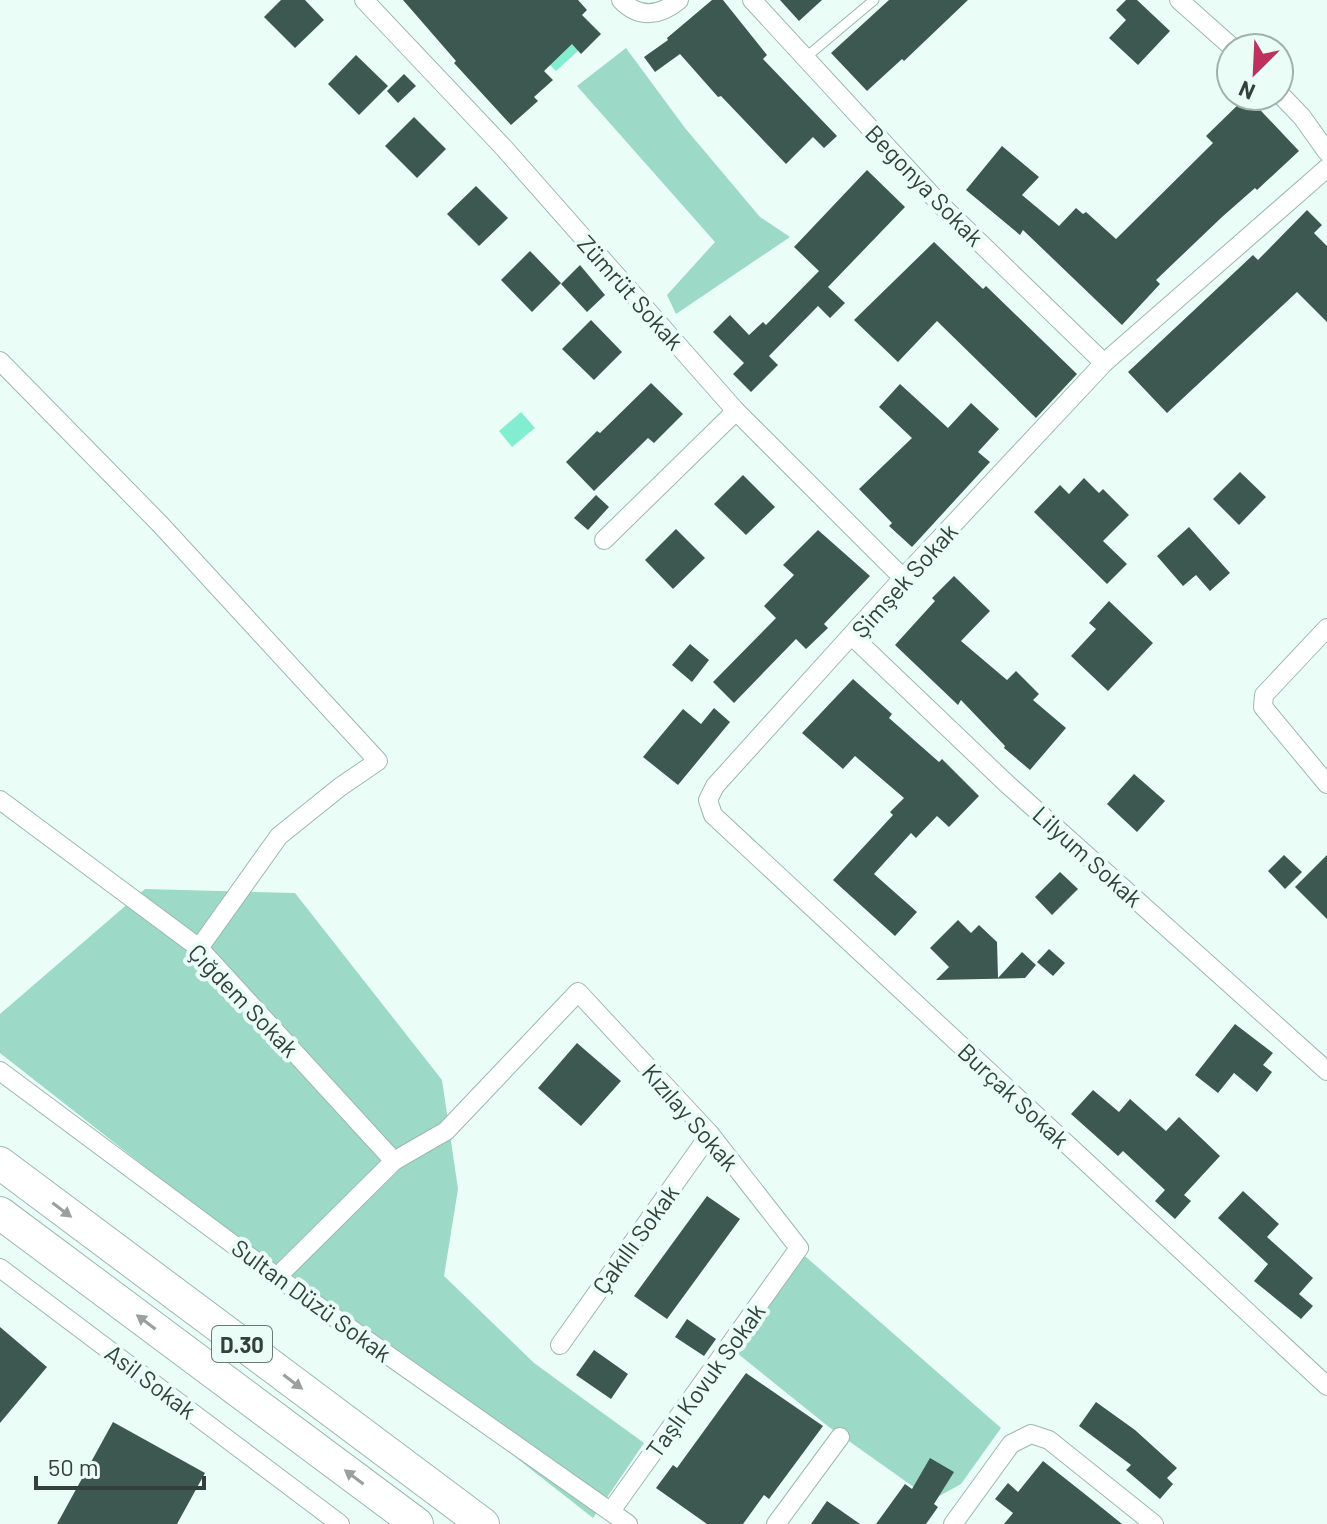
<svg xmlns="http://www.w3.org/2000/svg" width="1327" height="1524" font-family="Barlow,sans-serif">
  <style>
    .green { fill: #9cd9c7 }
    .water { fill: #83edd0 }
    .building { fill: #3c5850 }
    .lines { fill: none; stroke-linecap: round; stroke-linejoin: round }
    .lane-casing { stroke: #9ab9af; stroke-width: 11 }
    .street-casing { stroke: #9ab9af; stroke-width: 20 }
    .highway-casing { stroke: #9ab9af; stroke-width: 34 }
    .lane { stroke: #fff; stroke-width: 9 }
    .street { stroke: #fff; stroke-width: 18 }
    .highway { stroke: #fff; stroke-width: 32 }
    .oneway { fill: #99a09e }
    .labels { text-anchor: middle; dominant-baseline: central; stroke-width: 8; stroke-linejoin: round; paint-order: stroke }
    .shield { fill: #eafef7; stroke: #6a7974; stroke-width: 2 }
    .shield-label { font-size: 22px; font-weight: bold; fill: #33403c }
    .street-label { font-size: 24px; fill: #33403c; stroke: #eafef7 }
  </style>
  <rect width="100%" height="100%" fill="#eafef7"/>
  <!-- green -->
  <g class="green">
    <polygon points="626,48 685,128 760,217 790,237 676,314 667,295 715,242 577,86"/>
    <polygon points="145,889 295,893 442,1080 458,1189 444,1276 534,1363 644,1443 593,1518 0,1053 0,1014"/>
    <polygon points="798,1250 1001,1428 961,1484 932,1500 829,1427 727,1345"/>
  </g>
  <!-- water -->
  <g class="water">
    <polygon points="584,32 590,40 556,71 536,51"/>
    <polygon points="521,412 535,428 512,447 499,431"/>
  </g>
  <!-- building -->
  <g class="building">
    <polygon points="281,0 305,0 324,20 295,48 264,17"/>
    <polygon points="403,0 578,0 587,10 582,15 601,34 581,54 572,44 544,71 553,80 534,97 538,101 511,125 454,63 456,61"/>
    <polygon points="712,0 723,0 767,55 763,59 837,136 824,148 813,137 786,164 721,96 718,97 680,54 655,72 644,57 668,40 667,38"/>
    <polygon points="780,0 822,0 799,21"/>
    <polygon points="889,0 968,0 904,61 902,59 867,91 831,53"/>
    <polygon points="1126,0 1137,0 1170,31 1138,65 1109,38 1126,20 1116,10"/>
    <polygon points="356,55 388,86 359,115 328,84"/>
    <polygon points="404,74 416,86 398,103 387,91"/>
    <polygon points="1247,96 1299,151 1257,190 1255,188 1222,217 1156,280 1160,284 1122,325 1023,230 1020,235 966,190 1002,146 1039,177 1022,195 1059,226 1076,208 1083,214 1086,212 1116,239 1213,143 1206,136"/>
    <polygon points="414,117 446,149 417,178 385,146"/>
    <polygon points="867,170 905,207 828,287 845,303 830,318 818,306 769,356 778,365 751,392 733,374 744,363 713,332 730,315 749,335 763,322 766,325 819,271 794,247"/>
    <polygon points="476,186 508,218 479,246 447,214"/>
    <polygon points="1307,210 1322,225 1314,233 1327,246 1327,322 1297,292 1167,413 1128,372 1253,255 1258,260"/>
    <polygon points="934,242 983,289 986,286 1077,374 1036,418 937,321 898,362 854,320"/>
    <polygon points="530,251 561,283 532,312 501,280"/>
    <polygon points="580,265 605,295 587,312 561,284"/>
    <polygon points="591,320 622,352 594,380 562,349"/>
    <polygon points="651,383 683,414 654,443 648,438 594,491 566,462 597,431 600,433"/>
    <polygon points="900,384 948,428 971,403 999,429 978,452 990,462 912,547 889,526 892,523 859,489 912,438 879,407"/>
    <polygon points="1240,472 1266,497 1239,525 1213,499"/>
    <polygon points="743,475 775,507 746,535 714,504"/>
    <polygon points="1084,478 1099,493 1103,489 1129,515 1103,541 1127,564 1107,584 1034,512 1060,485 1069,494"/>
    <polygon points="596,495 609,507 588,530 574,518"/>
    <polygon points="1189,527 1230,573 1210,591 1196,575 1183,586 1157,556"/>
    <polygon points="676,529 705,558 673,589 645,560"/>
    <polygon points="818,530 870,576 824,624 828,628 806,649 796,639 734,703 713,682 776,618 764,606 794,575 783,565"/>
    <polygon points="954,576 990,611 961,641 1007,680 1016,671 1039,694 1033,700 1066,728 1030,770 1004,748 1005,746 961,700 958,705 895,645 935,601 932,598"/>
    <polygon points="1109,601 1153,643 1108,691 1071,656 1096,629 1089,623"/>
    <polygon points="690,644 709,660 692,682 672,665"/>
    <polygon points="853,679 892,714 889,718 939,762 942,759 979,796 949,827 937,816 916,838 911,833 874,874 917,912 895,936 833,880 893,815 890,812 904,798 855,756 843,769 802,733"/>
    <polygon points="714,708 730,722 678,785 643,757 683,709 701,724"/>
    <polygon points="1134,774 1165,801 1137,832 1107,804"/>
    <polygon points="1284,855 1302,872 1285,889 1268,871"/>
    <polygon points="1327,855 1327,919 1295,887"/>
    <polygon points="1060,872 1078,889 1052,915 1035,897"/>
    <polygon points="958,920 971,933 979,925 997,942 998,978 1022,952 1036,965 1025,978 936,980 949,967 930,948"/>
    <polygon points="1049,949 1065,963 1053,976 1037,962"/>
    <polygon points="1235,1024 1273,1053 1263,1065 1272,1072 1257,1092 1234,1073 1218,1093 1195,1075"/>
    <polygon points="577,1043 621,1081 581,1126 538,1088"/>
    <polygon points="1093,1090 1119,1112 1130,1099 1166,1131 1179,1117 1220,1156 1184,1195 1191,1201 1175,1219 1155,1201 1165,1190 1123,1151 1118,1156 1071,1114"/>
    <polygon points="1243,1191 1279,1224 1267,1237 1313,1278 1299,1294 1313,1306 1301,1319 1254,1281 1268,1264 1218,1218"/>
    <polygon points="707,1196 740,1219 667,1319 634,1296"/>
    <polygon points="687,1319 716,1339 704,1356 675,1337"/>
    <polygon points="0,1327 47,1367 0,1423"/>
    <polygon points="594,1350 628,1374 611,1399 576,1375"/>
    <polygon points="746,1373 823,1426 769,1499 764,1495 743,1524 707,1524 656,1488 673,1465 677,1468"/>
    <polygon points="1096,1402 1135,1430 1177,1468 1167,1478 1173,1484 1160,1499 1126,1470 1131,1465 1079,1426"/>
    <polygon points="113,1422 205,1473 177,1524 57,1524"/>
    <polygon points="930,1458 954,1472 934,1504 938,1507 926,1524 876,1524 905,1484 912,1489"/>
    <polygon points="1043,1461 1086,1495 1122,1524 1004,1524 1013,1513 995,1499 1008,1483 1018,1492"/>
    <polygon points="827,1501 860,1524 811,1524"/>
  </g>
  <g class="lines">
    <defs>
      <polyline id="lane" points="805,58 874,0"/>
      <g id="street">
        <polyline points="364,0 504,148 736,411 903,578"/>
        <path d="M621 0C639 19 660 16 679 0"/>
        <polyline points="752,0 939,203 1104,363"/>
        <polyline points="1179,0 1233,48"/>
        <polyline points="1279,93 1302,117 1327,152"/>
        <polyline points="1327,168 1104,363 903,578 715,786 708,800 713,815 1327,1386"/>
        <polyline points="0,361 160,524 378,761 340,787 279,836 199,948"/>
        <polyline points="604,540 736,411"/>
        <polyline points="1327,628 1264,695 1263,707 1327,784"/>
        <polyline points="853,637 1006,783 1327,1071"/>
        <polyline points="0,800 199,948 394,1161"/>
        <polyline points="0,1071 277,1277 628,1524"/>
        <polyline points="0,1268 340,1524"/>
        <polyline points="277,1277 394,1161 446,1131 578,992 710,1134 799,1248 611,1511"/>
        <polyline points="560,1345 710,1134"/>
        <polyline points="776,1524 840,1437"/>
        <polyline points="953,1524 1011,1444 1031,1434 1049,1440 1154,1524"/>
      </g>
      <g id="highway">
        <polyline points="0,1163 483,1524"/>
        <polyline points="0,1213 417,1524"/>
      </g>
    </defs>
    <!-- lane casing -->
    <use href="#lane" class="lane-casing"/>
    <!-- street casing -->
    <use href="#street" class="street-casing"/>
    <!-- highway casing -->
    <use href="#highway" class="highway-casing"/>
    <!-- lane -->
    <use href="#lane" class="lane"/>
    <!-- street -->
    <use href="#street" class="street"/>
    <!-- highway -->
    <use href="#highway" class="highway"/>
  </g>
  <!-- one-way arrows -->
  <defs><path id="oneway-solid" d="M-6-.8H1V-3.2L6.5 0L1 3.2V.8H-6Z" transform="scale(2)"/></defs>
  <g class="oneway">
    <use href="#oneway-solid" transform="translate(62 1210) rotate(37)"/>
    <use href="#oneway-solid" transform="translate(146 1322) rotate(-143)"/>
    <use href="#oneway-solid" transform="translate(293 1382) rotate(37)"/>
    <use href="#oneway-solid" transform="translate(354 1477) rotate(-143)"/>
  </g>
  <g class="labels">
    <!-- shield labels -->
    <rect class="shield" x="212" y="1326" width="60" height="36" rx="6"/>
    <g class="shield-label">
      <text x="242" y="1344">D.30</text>
    </g>
    <!-- street labels -->
    <g class="street-label">
      <text transform="translate(925 185) rotate(46)">Begonya Sokak</text>
      <text transform="translate(631 292) rotate(48)">Zümrüt Sokak</text>
      <text transform="translate(904 580) rotate(-48)">Şimşek Sokak</text>
      <text transform="translate(1088 856) rotate(42)">Lilyum Sokak</text>
      <text transform="translate(244 1000) rotate(46)">Çığdem Sokak</text>
      <text transform="translate(1014 1095) rotate(43)">Burçak Sokak</text>
      <text transform="translate(691 1117) rotate(49)">Kızılay Sokak</text>
      <text transform="translate(635 1239) rotate(-54)">Çakıllı Sokak</text>
      <text transform="translate(312 1300) rotate(36)">Sultan Düzü Sokak</text>
      <text transform="translate(705 1380) rotate(-54)">Taşlı Kovuk Sokak</text>
      <text transform="translate(151 1381) rotate(37)">Asil Sokak</text>
    </g>
  </g>
  <!-- north arrow -->
  <g transform="translate(1255 72) rotate(204)"><circle r="38" fill="#eafef7" stroke="#a1b2ac" stroke-width="2"/>
  <path d="M0-6L14 30L0 20L-14 30Z" fill="#be305e"/>
  <text y="-12" font-size="22" font-weight="bold" text-anchor="middle" fill="#33403c">N</text>
  </g>
  <!-- scale -->
  <path d="M36 1476v12h168v-12" fill="none" stroke="#33403c" stroke-width="4"/>
  <text x="48" y="1476" font-size="24" fill="#33403c" stroke="#eafef7" stroke-width="6" paint-order="stroke">50 m</text>
</svg>
